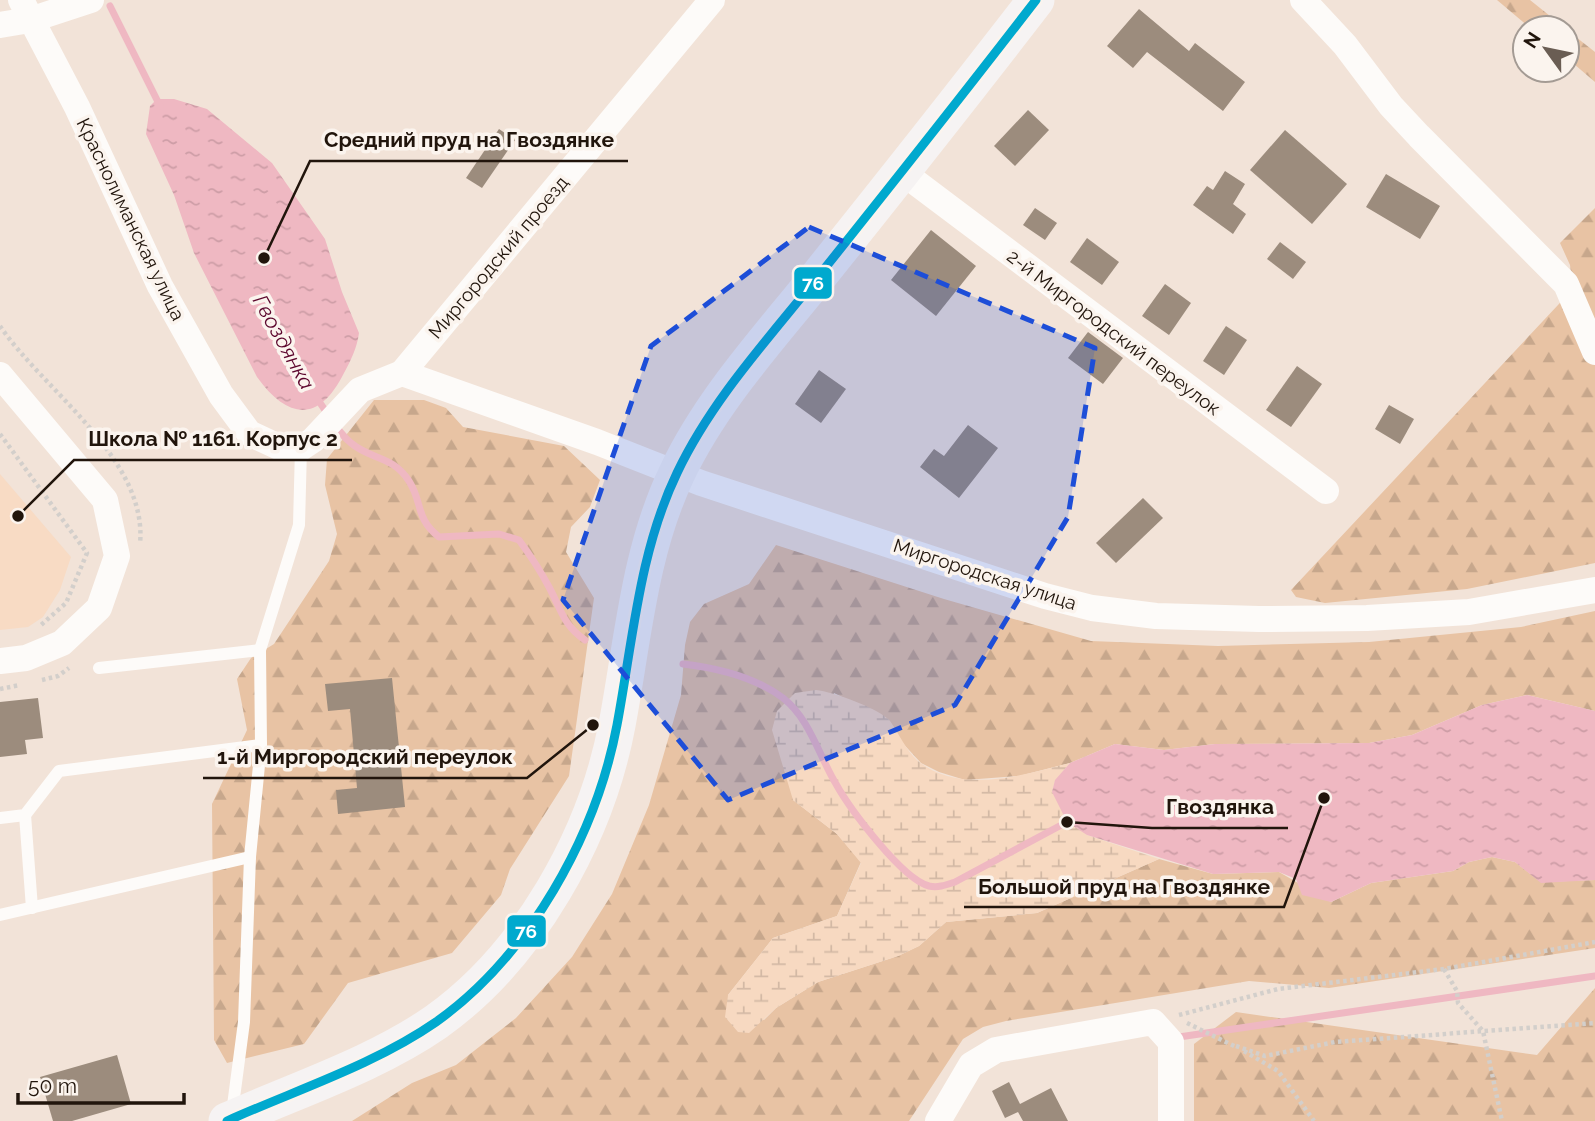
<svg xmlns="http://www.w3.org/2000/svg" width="1595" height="1121" font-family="Raleway,sans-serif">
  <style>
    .built { fill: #f8dbc4 }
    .forest { fill: url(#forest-firs) }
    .wetland { fill: url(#wetland-marsh) }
    .water { fill: url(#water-ripples) }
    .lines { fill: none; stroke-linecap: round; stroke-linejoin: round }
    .stream { stroke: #efb8c2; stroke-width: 7 }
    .building { fill: #9c8c7d }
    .path { stroke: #d3cfcb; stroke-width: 4.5; stroke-dasharray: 3.5 3.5; stroke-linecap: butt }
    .lane { stroke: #fdfbf9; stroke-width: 12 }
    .street { stroke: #fdfbf9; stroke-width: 26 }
    .secondary { stroke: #f6f3f3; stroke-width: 37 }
    .bus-1-casing { stroke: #fbf4ee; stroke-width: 14 }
    .bus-1 { stroke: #00a9ce; stroke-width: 9 }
    .marked { fill: #1d4ed8; fill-opacity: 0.2; stroke: #1d4ed8; stroke-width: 5; stroke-dasharray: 14 9; stroke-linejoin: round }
    .labels { text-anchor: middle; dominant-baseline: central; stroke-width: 7; stroke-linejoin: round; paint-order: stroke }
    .street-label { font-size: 19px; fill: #21150c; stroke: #fbf4ee }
    .water-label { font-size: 21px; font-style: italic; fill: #5b052c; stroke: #fbf4ee }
    .leader { fill: none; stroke: #21150c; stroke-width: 2.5 }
    .callout-dot { fill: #21150c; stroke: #fbf4ee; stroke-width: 2.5 }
    .callout-label { font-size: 21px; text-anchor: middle; font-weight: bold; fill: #21150c; stroke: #fbf4ee; stroke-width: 7; stroke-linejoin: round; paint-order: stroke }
    .line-badge { stroke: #fbf4ee; stroke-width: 2.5 }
    .badge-label { font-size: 19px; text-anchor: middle; font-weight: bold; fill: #fff }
  </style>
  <defs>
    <pattern id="forest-firs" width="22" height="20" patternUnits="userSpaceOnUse" patternTransform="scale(1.75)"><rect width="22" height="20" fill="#e8c3a4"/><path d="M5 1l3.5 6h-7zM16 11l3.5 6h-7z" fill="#c7a78c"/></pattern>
    <pattern id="wetland-marsh" width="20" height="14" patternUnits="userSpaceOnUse" patternTransform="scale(1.75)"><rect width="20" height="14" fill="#f7d9c1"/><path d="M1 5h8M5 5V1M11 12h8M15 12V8" fill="none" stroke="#d3b9a5"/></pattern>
    <pattern id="water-ripples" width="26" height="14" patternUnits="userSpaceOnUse" patternTransform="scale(1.75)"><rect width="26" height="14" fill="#efb8c2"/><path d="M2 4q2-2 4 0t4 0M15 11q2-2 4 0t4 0" fill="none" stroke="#cd9da6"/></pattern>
  </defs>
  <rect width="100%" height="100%" fill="#f2e3d8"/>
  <!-- built -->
  <polygon class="built" points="0,474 71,557 60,590 43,617 28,627 0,630"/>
  <!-- forest -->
  <g class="forest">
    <polygon points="1497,0 1530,0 1565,28 1530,28"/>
    <polygon points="1567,30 1595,52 1595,82 1567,58"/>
    <polygon points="1595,208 1595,563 1467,589 1325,603 1296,597 1291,590 1573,289 1570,265 1560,243"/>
    <polygon points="374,400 424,400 446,408 463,427 564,446 600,480 590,507 571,527 566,552 594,598 569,776 510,869 501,895 452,953 348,983 304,1044 227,1063 214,1040 212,804 247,730 237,679 251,658 274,644 329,561 337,534 325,485 327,459"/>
    <polygon points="776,545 944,599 1091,641 1218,646 1369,642 1521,627 1595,611 1595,711 1527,695 1482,705 1412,735 1369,743 1215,744 1164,750 1115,744 1070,763 1019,776 965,780 939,772 921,763 897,737 889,720 834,693 793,800 837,834 861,862 837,916 773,938 728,995 764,1020 776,1008 818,982 898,956 919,946 946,922 1037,913 1159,859 1213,874 1279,872 1331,902 1371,883 1453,871 1469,862 1492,857 1515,862 1541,882 1595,880 1595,948 1329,988 1249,981 1006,1021 983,1027 963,1039 909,1121 352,1121 412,1083 456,1065 516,1018 572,957 612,894 649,805 681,695 685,645 690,622 704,604 749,584"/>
    <polygon points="1595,988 1595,1121 1194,1121 1194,1044 1236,1012 1537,1055"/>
  </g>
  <!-- wetland -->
  <path class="wetland" d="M816 690C833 692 879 708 890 721 900 735 905 749 918 761 960 795 1024 775 1070 763L1055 781 1052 792 1087 835 1159 859 1037 913 946 922 919 946 898 956 818 982 776 1008 749 1033 738 1032 725 1017 728 995 773 938 837 916 861 863 837 834 793 800 772 730 777 711 795 693Z"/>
  <!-- water -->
  <g class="water">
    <path d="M157 99H174L207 109 272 163 325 239 342 292 359 333C357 348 351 360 344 373 319 423 288 420 257 377L194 253 174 195 146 134 150 106Z"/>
    <polygon points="1527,695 1595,711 1595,880 1541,883 1515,862 1492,857 1469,862 1453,871 1371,883 1331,902 1302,895 1296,879 1279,872 1213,874 1087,835 1067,822 1052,792 1055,780 1070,763 1115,744 1164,750 1215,744 1369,743 1412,735 1482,705"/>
  </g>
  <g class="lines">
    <!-- stream -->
    <g class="stream">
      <polyline points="110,6 160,106"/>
      <path d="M318 400C329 415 337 432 351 443 371 460 392 455 409 481 423 503 415 518 439 537L499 534 519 540C530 555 540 570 549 587 561 609 563 625 585 640"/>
      <path d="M683 664C717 668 755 677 783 698 810 719 819 756 836 784 850 809 902 879 929 886 938 888 946 885 955 882L1067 822H1075"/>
      <polyline points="1179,1037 1595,976"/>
    </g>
  </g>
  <!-- building -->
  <g class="building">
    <polygon points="1139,9 1189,51 1195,43 1245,82 1223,111 1147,52 1133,68 1107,46"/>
    <polygon points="1028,110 1049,130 1015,166 994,146"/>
    <polygon points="499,129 515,140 482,188 466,178"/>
    <polygon points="1285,130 1347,184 1312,224 1250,170"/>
    <polygon points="1225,171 1245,184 1233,204 1246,214 1233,234 1193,205 1207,186 1213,190"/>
    <polygon points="1386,174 1440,206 1420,239 1366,207"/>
    <polygon points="1035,208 1057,223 1045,240 1023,225"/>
    <polygon points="931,230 976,266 936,316 891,280"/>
    <polygon points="1087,238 1119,262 1102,285 1070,262"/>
    <polygon points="1280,242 1306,262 1293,279 1267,259"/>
    <polygon points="1165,284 1191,303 1169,335 1142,316"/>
    <polygon points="1226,326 1247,340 1224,375 1203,361"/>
    <polygon points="1088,332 1123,358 1103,384 1068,358"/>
    <polygon points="1297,366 1322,384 1291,427 1266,410"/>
    <polygon points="819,370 846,389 821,423 795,404"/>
    <polygon points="1389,405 1414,419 1400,444 1375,429"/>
    <polygon points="968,425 998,448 959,498 920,467 934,449 944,456"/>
    <polygon points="1143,498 1163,518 1116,563 1096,543"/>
    <polygon points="392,678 405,807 338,814 336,790 357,788 350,709 328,711 325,684"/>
    <polygon points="38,698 43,738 25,740 27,754 0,757 0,702"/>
    <polygon points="117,1055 131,1104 72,1121 53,1121 40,1077"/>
    <polygon points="1009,1082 1020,1104 1051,1088 1068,1121 1023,1121 1018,1112 1005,1118 992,1091"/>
  </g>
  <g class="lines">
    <!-- path -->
    <g class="path">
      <path d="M0 326C44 391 148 459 140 544"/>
      <polyline points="0,434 87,553 66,603 41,625"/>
      <polyline points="42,680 58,676 69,668"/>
      <polyline points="0,689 20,685"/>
      <polyline points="1444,969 1457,991 1458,1003 1483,1031 1502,1121"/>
      <polyline points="1179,1015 1278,989 1444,969 1595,942"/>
      <polyline points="1187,1023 1236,1047"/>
      <polyline points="1236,1046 1265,1056 1335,1042 1595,1023"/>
      <polyline points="1244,1051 1278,1071 1314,1121"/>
    </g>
    <!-- lane -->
    <g class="lane">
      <polyline points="99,668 260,650"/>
      <polyline points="25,815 32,908"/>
      <polyline points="0,818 25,815 59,771 261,745"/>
      <polyline points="0,915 250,857"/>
      <polyline points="232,1113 244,1022 250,857 261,745 260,650 299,525 301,448"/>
    </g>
    <!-- street -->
    <g class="street">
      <polyline points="21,0 77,107 160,286 221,395 249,433 281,448 301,448 313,440 360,390 402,373 712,0"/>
      <polyline points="1303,0 1345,45 1391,106 1419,136 1566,284 1595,352"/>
      <polyline points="0,25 30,20 91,0"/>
      <polyline points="902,172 1326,491"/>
      <polyline points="402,373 597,442 701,483 1045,596 1092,608 1156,616 1259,619 1367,618 1469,612 1595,590"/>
      <polyline points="0,375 105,500 117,556 99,608 62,643 26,658 0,661"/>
      <polyline points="938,1121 971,1065 996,1050 1153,1022 1171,1042 1171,1121"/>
    </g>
    <!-- secondary -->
    <path class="secondary" d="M227 1121C296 1090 374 1065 436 1022 529 956 596 836 617 725 633 640 639 552 677 473 712 399 770 337 821 273 893 183 965 92 1036 0"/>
    <defs>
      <path id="bus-1" d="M227 1121C296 1090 374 1065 436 1022 529 956 596 836 617 725 633 640 639 552 677 473 712 399 770 337 821 273 893 183 965 92 1036 0"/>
    </defs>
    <!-- bus-1 casing -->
    <use href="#bus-1" class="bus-1-casing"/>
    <!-- bus-1 -->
    <use href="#bus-1" class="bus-1"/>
  </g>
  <!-- marked area -->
  <path class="marked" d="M809 227 1095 348 1068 517 955 705 728 800 563 600 651 346Z"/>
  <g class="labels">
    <!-- street labels -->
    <g class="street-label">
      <text transform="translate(131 219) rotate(64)">Краснолиманская улица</text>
      <text transform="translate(498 257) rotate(-50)">Миргородский проезд</text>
      <text transform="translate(1114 332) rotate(37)">2-й Миргородский переулок</text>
      <text transform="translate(985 574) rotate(18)">Миргородская улица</text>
    </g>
    <!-- water labels -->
    <g class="water-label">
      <text transform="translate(284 342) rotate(61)">Гвоздянка</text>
    </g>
  </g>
  <!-- callouts -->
  <path class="leader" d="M264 258L310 161H628M18 516L74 460H352M593 725L527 778H203M1067 822L1152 828H1288M1324 798L1284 907H964"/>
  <g class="callout-dot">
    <circle cx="264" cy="258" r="7"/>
    <circle cx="18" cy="516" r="7"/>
    <circle cx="593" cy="725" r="7"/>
    <circle cx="1067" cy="822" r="7"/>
    <circle cx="1324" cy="798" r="7"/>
  </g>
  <g class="callout-label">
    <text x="469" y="147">Средний пруд на Гвоздянке</text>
    <text x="213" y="446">Школа № 1161. Корпус 2</text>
    <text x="365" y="764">1-й Миргородский переулок</text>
    <text x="1220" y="814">Гвоздянка</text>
    <text x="1124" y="894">Большой пруд на Гвоздянке</text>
  </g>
  <g class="line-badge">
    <rect x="793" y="266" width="40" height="34" rx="7" fill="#00a9ce"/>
    <rect x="506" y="914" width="41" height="34" rx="7" fill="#00a9ce"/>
  </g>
  <g class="badge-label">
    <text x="813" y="290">76</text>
    <text x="526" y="938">76</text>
  </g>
  <!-- north arrow -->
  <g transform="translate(1546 49) rotate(303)"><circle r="33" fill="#fbf4ee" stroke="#a49b94" stroke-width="2"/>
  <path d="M0-5L12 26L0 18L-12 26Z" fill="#6a5d53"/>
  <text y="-10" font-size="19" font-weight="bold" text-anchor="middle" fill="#21150c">N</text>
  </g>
  <!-- scale -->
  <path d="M18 1093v10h166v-10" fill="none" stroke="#21150c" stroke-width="3.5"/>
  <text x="28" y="1093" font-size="21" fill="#21150c" stroke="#fbf4ee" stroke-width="5" paint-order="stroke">50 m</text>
</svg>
